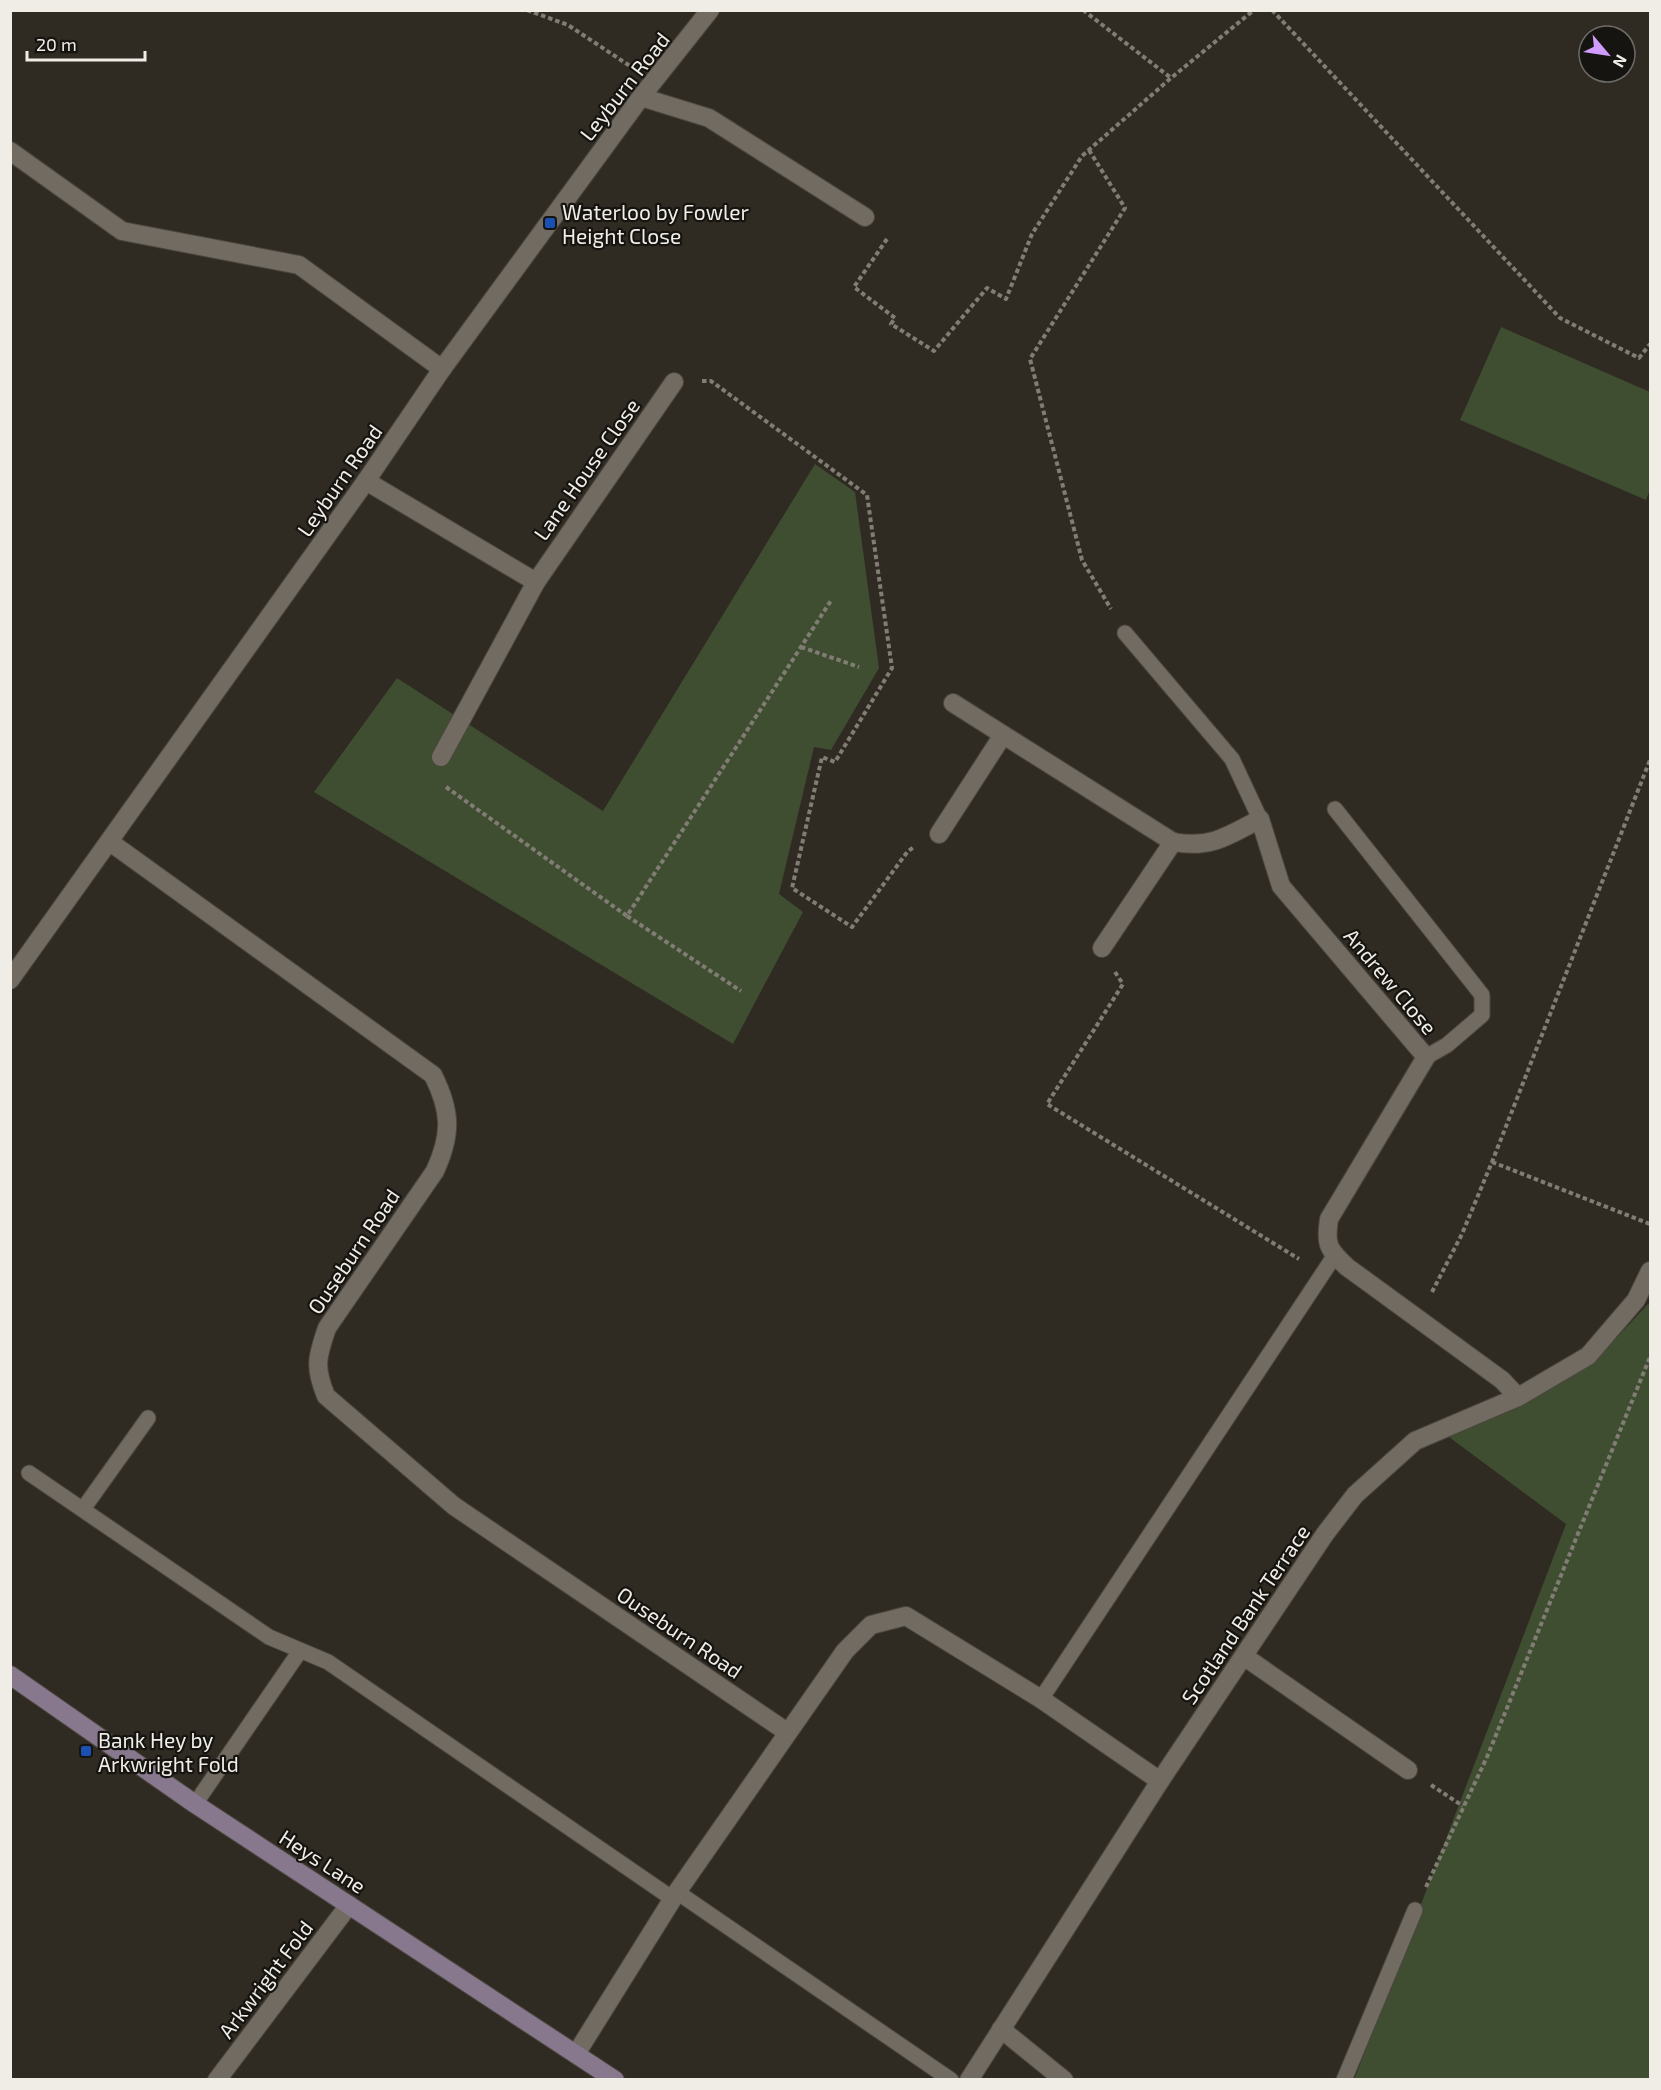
<svg xmlns="http://www.w3.org/2000/svg" width="1661" height="2090" font-family="'Exo 2',sans-serif">
  <style>
    .green { fill: #3f4d31 }
    .lines { fill: none; stroke-linecap: round; stroke-linejoin: round }
    .lane-casing { stroke: #4c4740; stroke-width: 17 }
    .street-casing { stroke: #4c4740; stroke-width: 20 }
    .secondary-casing { stroke: #4c4740; stroke-width: 20 }
    .path { stroke: #817d75; stroke-width: 4; stroke-dasharray: 4.5 3; stroke-linecap: butt }
    .lane { stroke: #716b61; stroke-width: 15 }
    .street { stroke: #716b61; stroke-width: 18 }
    .secondary { stroke: #88788e; stroke-width: 18 }
    .transit-dot { fill: #1a4fb4; stroke: #161410; stroke-width: 2 }
    .labels { text-anchor: middle; dominant-baseline: central; stroke-width: 4.5; stroke-linejoin: round; paint-order: stroke }
    .street-label { font-size: 21px; fill: #f0ede7; stroke: #161410 }
    .poi-label { font-size: 21px; fill: #f0ede7; stroke: #161410; text-anchor: start }
  </style>
  <rect width="100%" height="100%" fill="#302b22"/>
  <!-- green -->
  <g class="green">
    <polygon points="1501,327 1650,392 1650,489 1646,500 1460,420"/>
    <polygon points="815,464 855,492 879,668 831,750 814,747 779,894 803,912 733,1044 314,792 397,678 603,811"/>
    <polygon points="1648,1304 1650,1306 1650,2079 1354,2080 1566,1524 1449,1437 1521,1405 1595,1361"/>
  </g>
  <g class="lines">
    <defs>
      <g id="lane">
        <polyline points="1125,633 1232,759 1260,819"/>
        <polyline points="1335,809 1482,995 1482,1015 1447,1045 1426,1057"/>
        <polyline points="29,1473 269,1637 328,1662 673,1899"/>
        <polyline points="83,1509 148,1418"/>
        <polyline points="1041,1699 1335,1255"/>
        <polyline points="195,1804 300,1651"/>
        <polyline points="677,1892 951,2080"/>
        <polyline points="1344,2080 1415,1910"/>
      </g>
      <g id="street">
        <polyline points="641,97 709,118 865,217"/>
        <polyline points="10,151 122,231 299,265 442,369"/>
        <polyline points="366,481 536,582 674,382"/>
        <polyline points="953,703 1173,842"/>
        <polyline points="441,757 536,582"/>
        <polyline points="939,834 1003,735"/>
        <path d="M110 842 433 1075C451 1111 452 1134 435 1171L327 1328C317 1357 314 1367 326 1396L454 1506 787 1732"/>
        <path d="M1102 948 1173 842C1210 849 1228 836 1260 819L1281 886 1426 1057 1329 1219C1325 1245 1328 1249 1347 1267L1502 1380 1518 1397"/>
        <polyline points="10,980 366,481 442,369 641,97 710,10"/>
        <polyline points="1245,1657 1408,1770"/>
        <polyline points="1001,2029 1064,2080"/>
        <polyline points="576,2054 677,1892 845,1651 871,1625 906,1616 1041,1699 1160,1781"/>
        <polyline points="217,2080 349,1905"/>
        <polyline points="969,2080 1160,1781 1325,1534 1355,1495 1415,1441 1518,1397 1588,1356 1636,1300 1650,1271"/>
      </g>
      <polyline id="secondary" points="10,1675 195,1804 615,2080"/>
    </defs>
    <!-- lane casing -->
    <use href="#lane" class="lane-casing"/>
    <!-- street casing -->
    <use href="#street" class="street-casing"/>
    <!-- secondary casing -->
    <use href="#secondary" class="secondary-casing"/>
    <!-- path -->
    <g class="path">
      <polyline points="527,10 568,25 630,66"/>
      <polyline points="1083,10 1171,78"/>
      <polyline points="1272,10 1560,318 1639,358 1650,344"/>
      <polyline points="1089,150 1125,208 1030,359 1082,560 1111,609"/>
      <polyline points="887,239 854,287 895,318 891,324 934,351 987,288 1006,299 1032,234 1082,156 1171,78 1254,10"/>
      <polyline points="702,381 711,381 867,495 892,668 835,762 822,757 792,888 852,927 908,851 914,847"/>
      <polyline points="801,647 859,667"/>
      <polyline points="446,787 627,916 832,599"/>
      <polyline points="627,916 741,991"/>
      <polyline points="1115,972 1123,984 1047,1104 1299,1259"/>
      <polyline points="1492,1162 1650,1224"/>
      <polyline points="1432,1292 1462,1234 1492,1162 1650,760"/>
      <polyline points="1431,1785 1463,1806"/>
      <polyline points="1426,1887 1487,1757 1650,1357"/>
    </g>
    <!-- lane -->
    <use href="#lane" class="lane"/>
    <!-- street -->
    <use href="#street" class="street"/>
    <!-- secondary -->
    <use href="#secondary" class="secondary"/>
  </g>
  <!-- markers -->
  <g class="transit-dot">
    <rect x="544" y="217" width="12" height="12" rx="3"/>
    <rect x="80" y="1745" width="12" height="12" rx="3"/>
  </g>
  <g class="labels">
    <!-- street labels -->
    <g class="street-label">
      <text transform="translate(624 86) rotate(-52)">Leyburn Road</text>
      <text transform="translate(586 469) rotate(-55)">Lane House Close</text>
      <text transform="translate(339 480) rotate(-55)">Leyburn Road</text>
      <text transform="translate(1391 981) rotate(50)">Andrew Close</text>
      <text transform="translate(353 1251) rotate(-56)">Ouseburn Road</text>
      <text transform="translate(1245 1614) rotate(-56)">Scotland Bank Terrace</text>
      <text transform="translate(680 1632) rotate(34)">Ouseburn Road</text>
      <text transform="translate(323 1861) rotate(33)">Heys Lane</text>
      <text transform="translate(265 1979) rotate(-53)">Arkwright Fold</text>
    </g>
    <!-- poi labels -->
    <g class="poi-label">
      <text x="562" y="211">Waterloo by Fowler<tspan x="562" dy="24">Height Close</tspan></text>
      <text x="98" y="1739">Bank Hey by<tspan x="98" dy="24">Arkwright Fold</tspan></text>
    </g>
  </g>
  <!-- border -->
  <rect width="1661" height="2090" fill="none" stroke="#f0ede7" stroke-width="24"/>
  <!-- north arrow -->
  <g transform="translate(1607 54) rotate(119)"><circle r="28" fill="#161410" stroke="#6d6b66" stroke-width="1.5"/>
  <path d="M0-4.5L10 22L0 15L-10 22Z" fill="#d09dfe"/>
  <text y="-9" font-size="16" font-weight="bold" text-anchor="middle" fill="#f0ede7">N</text>
  </g>
  <!-- scale -->
  <path d="M27 51v9h118v-9" fill="none" stroke="#f0ede7" stroke-width="3"/>
  <text x="36" y="51" font-size="18" fill="#f0ede7" stroke="#161410" stroke-width="4.5" paint-order="stroke">20 m</text>
</svg>
